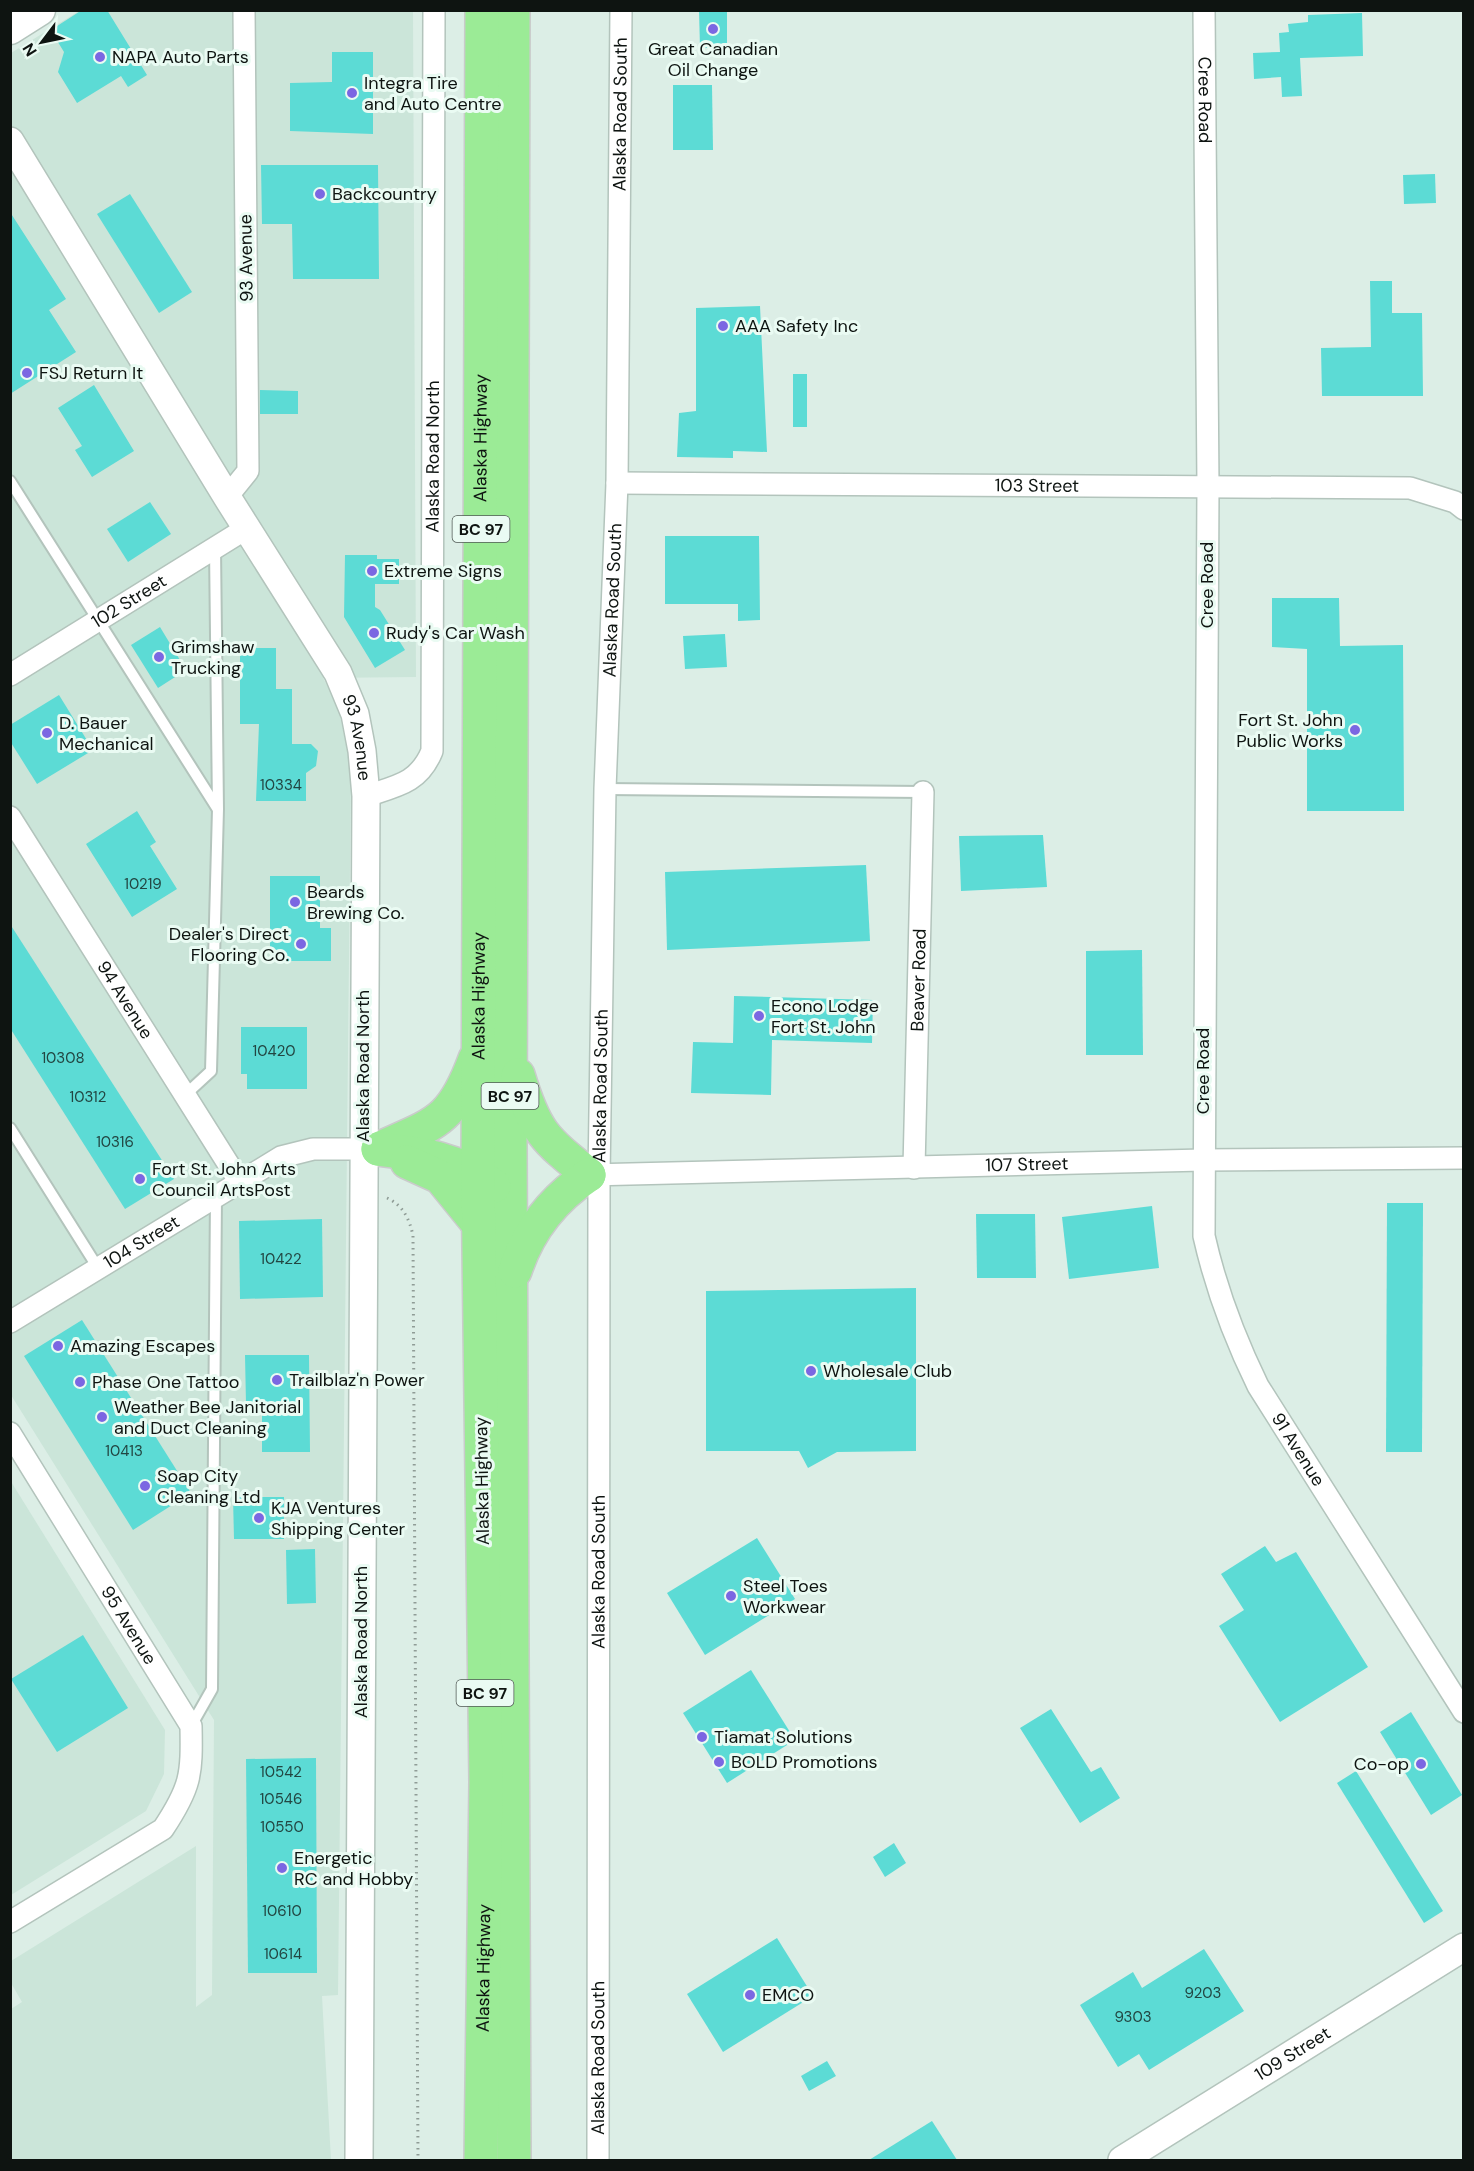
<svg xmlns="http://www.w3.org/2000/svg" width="1474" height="2171" font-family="'DM Sans',sans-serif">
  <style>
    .built { fill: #cbe5d9 }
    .building { fill: #5cdbd5 }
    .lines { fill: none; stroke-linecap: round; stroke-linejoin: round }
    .service-casing { stroke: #b3c4bc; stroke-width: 14 }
    .minor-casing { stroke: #b3c4bc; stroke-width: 24 }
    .tertiary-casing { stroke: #b3c4bc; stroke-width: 30 }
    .secondary-casing { stroke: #b3c4bc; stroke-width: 33 }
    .trunk-casing { stroke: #cacbcb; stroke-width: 36 }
    .path { stroke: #8f9c96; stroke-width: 3; stroke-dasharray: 1.5 4.5; stroke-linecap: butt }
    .service { stroke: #fff; stroke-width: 10 }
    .minor { stroke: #fff; stroke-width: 21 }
    .tertiary { stroke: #fff; stroke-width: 27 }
    .secondary { stroke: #fff; stroke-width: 30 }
    .trunk { stroke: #9beb96; stroke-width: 33 }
    .poi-dot { fill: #7b67e2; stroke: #eafbf3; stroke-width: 2 }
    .labels { text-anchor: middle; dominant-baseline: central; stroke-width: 6; stroke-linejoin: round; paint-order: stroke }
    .number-label { font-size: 15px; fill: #224642 }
    .shield { fill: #eafbf3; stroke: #505955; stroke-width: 1.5 }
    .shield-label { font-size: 16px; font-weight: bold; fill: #0e1411 }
    .poi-label { font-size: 18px; fill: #0e1411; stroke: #eafbf3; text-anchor: start }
    .street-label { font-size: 18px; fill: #0e1411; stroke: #eafbf3 }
  </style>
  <rect width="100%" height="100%" fill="#dceee6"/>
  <!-- built -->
  <g class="built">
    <polygon points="79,11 413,11 416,677 323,678 338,706 351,770 338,1995 322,1996 331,2160 11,2160 11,2009 22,2002 11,1983 11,1961 196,1846 196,2007 212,1995 214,1720 11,1395 11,53"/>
    <polygon points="10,1480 165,1730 164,1774 146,1811 11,1895"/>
  </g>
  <!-- building -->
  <g class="building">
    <polygon points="82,10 107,10 147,75 128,87 121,76 77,103 58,72 64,52 53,34 54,28"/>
    <polygon points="699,10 727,10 727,48 700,48"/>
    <polygon points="1362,13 1363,56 1300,58 1302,96 1282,97 1281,77 1254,79 1253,53 1280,52 1279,33 1289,32 1288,24 1308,22 1308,15"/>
    <polygon points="332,52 373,52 373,134 290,131 290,83 332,82"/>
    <polygon points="673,85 712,85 713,150 673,150"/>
    <polygon points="261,165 378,165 379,279 293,279 292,224 262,224"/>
    <polygon points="1435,174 1436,203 1404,204 1403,175"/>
    <polygon points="130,194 192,292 159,313 97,214"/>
    <polygon points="10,212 66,299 49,310 76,352 10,394"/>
    <polygon points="1370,281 1392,281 1392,313 1422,313 1423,396 1322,396 1321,348 1371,347"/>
    <polygon points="760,306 767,452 733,451 733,458 677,457 679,413 696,411 696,308"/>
    <rect x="793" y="374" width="14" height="53"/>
    <polygon points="94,385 134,451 92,477 75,450 82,446 58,408"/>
    <polygon points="260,390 298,391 298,414 260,414"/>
    <polygon points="150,502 171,534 128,562 107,529"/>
    <polygon points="665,536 759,536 760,620 738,621 738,604 665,604"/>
    <polygon points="345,555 377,555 377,559 399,559 399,584 375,584 375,607 380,610 405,650 375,668 344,617"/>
    <polygon points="1272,598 1339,598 1340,646 1403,645 1404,811 1307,811 1307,649 1272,647"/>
    <polygon points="160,627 186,670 158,688 131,645"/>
    <polygon points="725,634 727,667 685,669 683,636"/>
    <polygon points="240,648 276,648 276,689 292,689 292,744 311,744 318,751 316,766 306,773 306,801 256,801 259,724 240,724"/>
    <polygon points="59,695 93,750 37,784 10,741 10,725"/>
    <polygon points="137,811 156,842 150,846 177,889 132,917 86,844"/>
    <polygon points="1043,835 1047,887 961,891 959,836"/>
    <polygon points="866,865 870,941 667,950 665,872"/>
    <polygon points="270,876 320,876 320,928 331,928 331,961 270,961"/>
    <polygon points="10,924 174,1179 125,1209 10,1028"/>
    <polygon points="1142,950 1143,1055 1086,1055 1086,951"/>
    <polygon points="734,996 873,1000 872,1043 772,1040 771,1095 691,1093 693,1042 733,1043"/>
    <polygon points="241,1027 307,1027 307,1089 247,1089 247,1074 241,1074"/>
    <polygon points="1387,1203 1423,1203 1422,1452 1386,1452"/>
    <polygon points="1152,1206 1159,1268 1069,1279 1062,1217"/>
    <polygon points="976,1214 1035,1214 1036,1278 977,1278"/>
    <polygon points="322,1219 323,1297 240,1299 239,1221"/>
    <polygon points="916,1288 916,1451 837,1452 808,1468 799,1451 706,1451 706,1291"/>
    <polygon points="82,1320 191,1493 133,1530 24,1356"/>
    <polygon points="245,1355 309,1355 310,1452 262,1452 262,1404 246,1404"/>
    <polygon points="233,1497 284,1497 284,1539 234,1539"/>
    <polygon points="757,1538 795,1599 705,1655 667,1593"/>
    <polygon points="1265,1546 1276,1562 1296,1552 1368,1667 1280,1722 1219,1626 1244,1610 1221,1574"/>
    <polygon points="315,1549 316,1603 287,1604 286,1550"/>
    <polygon points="83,1635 128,1708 57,1752 11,1679"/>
    <polygon points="751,1670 795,1740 727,1783 683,1713"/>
    <polygon points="1051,1709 1091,1772 1101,1767 1120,1798 1080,1823 1020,1728"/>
    <polygon points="1411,1712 1462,1795 1431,1815 1380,1732"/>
    <polygon points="316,1758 317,1973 248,1973 246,1759"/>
    <polygon points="1356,1771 1443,1911 1424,1923 1337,1783"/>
    <polygon points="894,1843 906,1863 885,1877 873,1857"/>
    <polygon points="777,1938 813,1996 723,2052 687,1994"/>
    <polygon points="1204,1949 1244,2011 1149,2070 1139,2054 1118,2067 1080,2005 1133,1972 1142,1988"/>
    <polygon points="827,2061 836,2076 809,2091 801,2076"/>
    <polygon points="932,2121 957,2160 869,2160"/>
  </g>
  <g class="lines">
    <defs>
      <g id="service">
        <polyline points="10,481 217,808"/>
        <polyline points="605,789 923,792"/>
        <polyline points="185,1095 211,1071 218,809 215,548"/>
        <polyline points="10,1128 98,1268"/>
        <polyline points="191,1726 212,1689 216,1196"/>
      </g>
      <g id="minor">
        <path id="s1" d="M1204 10 1208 486 1204 1236C1216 1289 1234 1337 1258 1386L1464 1712"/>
        <path id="s2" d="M617 483 1410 488 1455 502 1464 509"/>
        <polyline points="227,497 248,471 244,10"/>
        <path id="s3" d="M10 675 247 528"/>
        <path id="s4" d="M366 796C397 786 419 783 432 751L434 10"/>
        <path id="s5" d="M10 817 239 1181"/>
        <path id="s6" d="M914 1168 923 792"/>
        <path id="s7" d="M589 1175 1203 1160 1464 1158"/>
        <path id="s8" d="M10 1322 281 1157 313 1149H378"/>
        <path id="s9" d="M10 1433 191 1726C192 1775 191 1787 163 1829L10 1922"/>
        <path id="s10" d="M598 2160 599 1176 605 789 617 483 621 10"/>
      </g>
      <g id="tertiary">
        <path id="s11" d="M10 141 227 497 338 673 355 714 362 751 366 796 359 2160"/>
        <path id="s12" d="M1122 2160 1464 1947"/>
      </g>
      <polyline id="secondary" points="10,29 40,10"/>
      <g id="trunk">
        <polyline points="513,10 510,1143 514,2160"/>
        <path d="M518 1075C535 1132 544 1139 589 1175"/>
        <path d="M378 1149C436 1123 452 1122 475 1059"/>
        <path d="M378 1149C421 1154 459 1158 494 1186"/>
        <polyline points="407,1162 440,1177 479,1225"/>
        <path d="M515 1271C528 1231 554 1198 589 1175"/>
        <path id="s13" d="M481 2160 486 1782 478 1173 482 10"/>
      </g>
    </defs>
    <!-- service casing -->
    <use href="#service" class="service-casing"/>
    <!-- minor casing -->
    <use href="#minor" class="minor-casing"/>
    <!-- tertiary casing -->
    <use href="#tertiary" class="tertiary-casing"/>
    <!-- secondary casing -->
    <use href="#secondary" class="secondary-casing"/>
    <!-- trunk casing -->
    <use href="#trunk" class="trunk-casing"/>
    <!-- path -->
    <path class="path" d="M387 1198C403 1205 410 1220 413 1236L418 2160"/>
    <!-- service -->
    <use href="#service" class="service"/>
    <!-- minor -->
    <use href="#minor" class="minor"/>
    <!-- tertiary -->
    <use href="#tertiary" class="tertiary"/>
    <!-- secondary -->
    <use href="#secondary" class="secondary"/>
    <!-- trunk -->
    <use href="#trunk" class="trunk"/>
  </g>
  <!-- markers -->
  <g class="poi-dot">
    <circle cx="713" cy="29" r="6"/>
    <circle cx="100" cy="57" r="6"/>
    <circle cx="352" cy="93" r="6"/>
    <circle cx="320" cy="194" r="6"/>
    <circle cx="723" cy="326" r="6"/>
    <circle cx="27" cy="373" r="6"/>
    <circle cx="372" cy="571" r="6"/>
    <circle cx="374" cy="633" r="6"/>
    <circle cx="159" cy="657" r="6"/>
    <circle cx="1355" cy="730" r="6"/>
    <circle cx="47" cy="733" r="6"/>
    <circle cx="295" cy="902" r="6"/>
    <circle cx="301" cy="944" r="6"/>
    <circle cx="759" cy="1016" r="6"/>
    <circle cx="140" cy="1179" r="6"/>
    <circle cx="58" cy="1346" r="6"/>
    <circle cx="811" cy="1371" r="6"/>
    <circle cx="277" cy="1380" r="6"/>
    <circle cx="80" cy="1382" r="6"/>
    <circle cx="102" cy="1417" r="6"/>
    <circle cx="145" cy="1486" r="6"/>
    <circle cx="259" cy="1518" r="6"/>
    <circle cx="731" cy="1596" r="6"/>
    <circle cx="702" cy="1737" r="6"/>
    <circle cx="719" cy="1762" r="6"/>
    <circle cx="1421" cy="1764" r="6"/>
    <circle cx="282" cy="1868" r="6"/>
    <circle cx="750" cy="1995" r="6"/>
  </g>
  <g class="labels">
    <!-- number labels -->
    <g class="number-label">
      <text x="281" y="785">10334</text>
      <text x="143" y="884">10219</text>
      <text x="274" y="1051">10420</text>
      <text x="63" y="1058">10308</text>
      <text x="88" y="1097">10312</text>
      <text x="115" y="1142">10316</text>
      <text x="281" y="1259">10422</text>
      <text x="124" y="1451">10413</text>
      <text x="281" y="1772">10542</text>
      <text x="281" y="1799">10546</text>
      <text x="282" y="1827">10550</text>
      <text x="282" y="1911">10610</text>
      <text x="283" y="1954">10614</text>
      <text x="1203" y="1993">9203</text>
      <text x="1133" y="2017">9303</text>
    </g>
    <!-- shield labels -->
    <g class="shield">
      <rect x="452.5" y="516" width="57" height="26" rx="4.5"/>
      <rect x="481.5" y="1083" width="57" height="26" rx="4.5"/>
      <rect x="456.5" y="1680" width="57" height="26" rx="4.5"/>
    </g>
    <g class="shield-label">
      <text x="481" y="529">BC 97</text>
      <text x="510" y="1096">BC 97</text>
      <text x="485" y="1693">BC 97</text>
    </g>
    <!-- poi labels -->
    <g class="poi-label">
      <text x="713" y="49" text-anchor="middle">Great Canadian<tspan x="713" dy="21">Oil Change</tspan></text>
      <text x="112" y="57">NAPA Auto Parts</text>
      <text x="364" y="83">Integra Tire<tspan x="364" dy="21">and Auto Centre</tspan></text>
      <text x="332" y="194">Backcountry</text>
      <text x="735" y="326">AAA Safety Inc</text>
      <text x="39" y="373">FSJ Return It</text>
      <text x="384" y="571">Extreme Signs</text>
      <text x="386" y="633">Rudy's Car Wash</text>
      <text x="171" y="647">Grimshaw<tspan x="171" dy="21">Trucking</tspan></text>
      <text x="1343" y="720" text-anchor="end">Fort St. John<tspan x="1343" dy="21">Public Works</tspan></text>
      <text x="59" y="723">D. Bauer<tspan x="59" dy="21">Mechanical</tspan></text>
      <text x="307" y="892">Beards<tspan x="307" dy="21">Brewing Co.</tspan></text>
      <text x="289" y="934" text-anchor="end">Dealer's Direct<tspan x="289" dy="21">Flooring Co.</tspan></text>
      <text x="771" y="1006">Econo Lodge<tspan x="771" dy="21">Fort St. John</tspan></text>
      <text x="152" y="1169">Fort St. John Arts<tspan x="152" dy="21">Council ArtsPost</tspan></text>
      <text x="70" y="1346">Amazing Escapes</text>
      <text x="823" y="1371">Wholesale Club</text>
      <text x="289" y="1380">Trailblaz'n Power</text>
      <text x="92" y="1382">Phase One Tattoo</text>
      <text x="114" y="1407">Weather Bee Janitorial<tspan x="114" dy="21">and Duct Cleaning</tspan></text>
      <text x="157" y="1476">Soap City<tspan x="157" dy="21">Cleaning Ltd</tspan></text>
      <text x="271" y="1508">KJA Ventures<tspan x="271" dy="21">Shipping Center</tspan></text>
      <text x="743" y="1586">Steel Toes<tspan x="743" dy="21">Workwear</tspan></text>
      <text x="714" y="1737">Tiamat Solutions</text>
      <text x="731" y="1762">BOLD Promotions</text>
      <text x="1409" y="1764" text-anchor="end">Co-op</text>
      <text x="294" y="1858">Energetic<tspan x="294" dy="21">RC and Hobby</tspan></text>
      <text x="762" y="1995">EMCO</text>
    </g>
    <!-- street labels -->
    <g class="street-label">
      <text stroke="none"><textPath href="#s1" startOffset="90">Cree Road</textPath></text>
      <text stroke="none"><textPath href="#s10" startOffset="2046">Alaska Road South</textPath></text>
      <text transform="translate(246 258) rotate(-91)">93 Avenue</text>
      <text stroke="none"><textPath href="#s13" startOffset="1722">Alaska Highway</textPath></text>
      <text stroke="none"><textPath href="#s4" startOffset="378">Alaska Road North</textPath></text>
      <text stroke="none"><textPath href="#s2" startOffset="420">103 Street</textPath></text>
      <text transform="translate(1207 585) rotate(-90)">Cree Road</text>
      <text stroke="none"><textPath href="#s10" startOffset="1560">Alaska Road South</textPath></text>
      <text stroke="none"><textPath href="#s3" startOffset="140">102 Street</textPath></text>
      <text stroke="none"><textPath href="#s11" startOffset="693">93 Avenue</textPath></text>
      <text stroke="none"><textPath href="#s6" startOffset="188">Beaver Road</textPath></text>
      <text stroke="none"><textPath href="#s13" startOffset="1164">Alaska Highway</textPath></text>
      <text stroke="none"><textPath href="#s5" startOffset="216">94 Avenue</textPath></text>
      <text transform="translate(363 1066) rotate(-90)">Alaska Road North</text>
      <text transform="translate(1203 1071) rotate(-90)">Cree Road</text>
      <text stroke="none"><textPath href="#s10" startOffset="1074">Alaska Road South</textPath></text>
      <text stroke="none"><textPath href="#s7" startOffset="438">107 Street</textPath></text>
      <text stroke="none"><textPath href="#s8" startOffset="154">104 Street</textPath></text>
      <text stroke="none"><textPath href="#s1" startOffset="1461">91 Avenue</textPath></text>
      <text transform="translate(482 1481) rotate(-91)">Alaska Highway</text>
      <text stroke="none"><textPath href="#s10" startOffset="588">Alaska Road South</textPath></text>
      <text stroke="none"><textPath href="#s9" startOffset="226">95 Avenue</textPath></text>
      <text transform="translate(361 1642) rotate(-90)">Alaska Road North</text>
      <text stroke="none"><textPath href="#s13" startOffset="192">Alaska Highway</textPath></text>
      <text stroke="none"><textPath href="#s12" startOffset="201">109 Street</textPath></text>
      <text stroke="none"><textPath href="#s10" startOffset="102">Alaska Road South</textPath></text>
    </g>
  </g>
  <!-- border -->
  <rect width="1474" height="2171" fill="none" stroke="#0e1411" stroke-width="24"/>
  <!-- north arrow -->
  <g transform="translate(42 42) rotate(238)" stroke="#eafbf3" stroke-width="4.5" paint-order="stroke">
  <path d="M0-4.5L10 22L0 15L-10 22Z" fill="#0e1411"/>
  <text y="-9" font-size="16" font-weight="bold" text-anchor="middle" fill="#0e1411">N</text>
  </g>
</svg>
